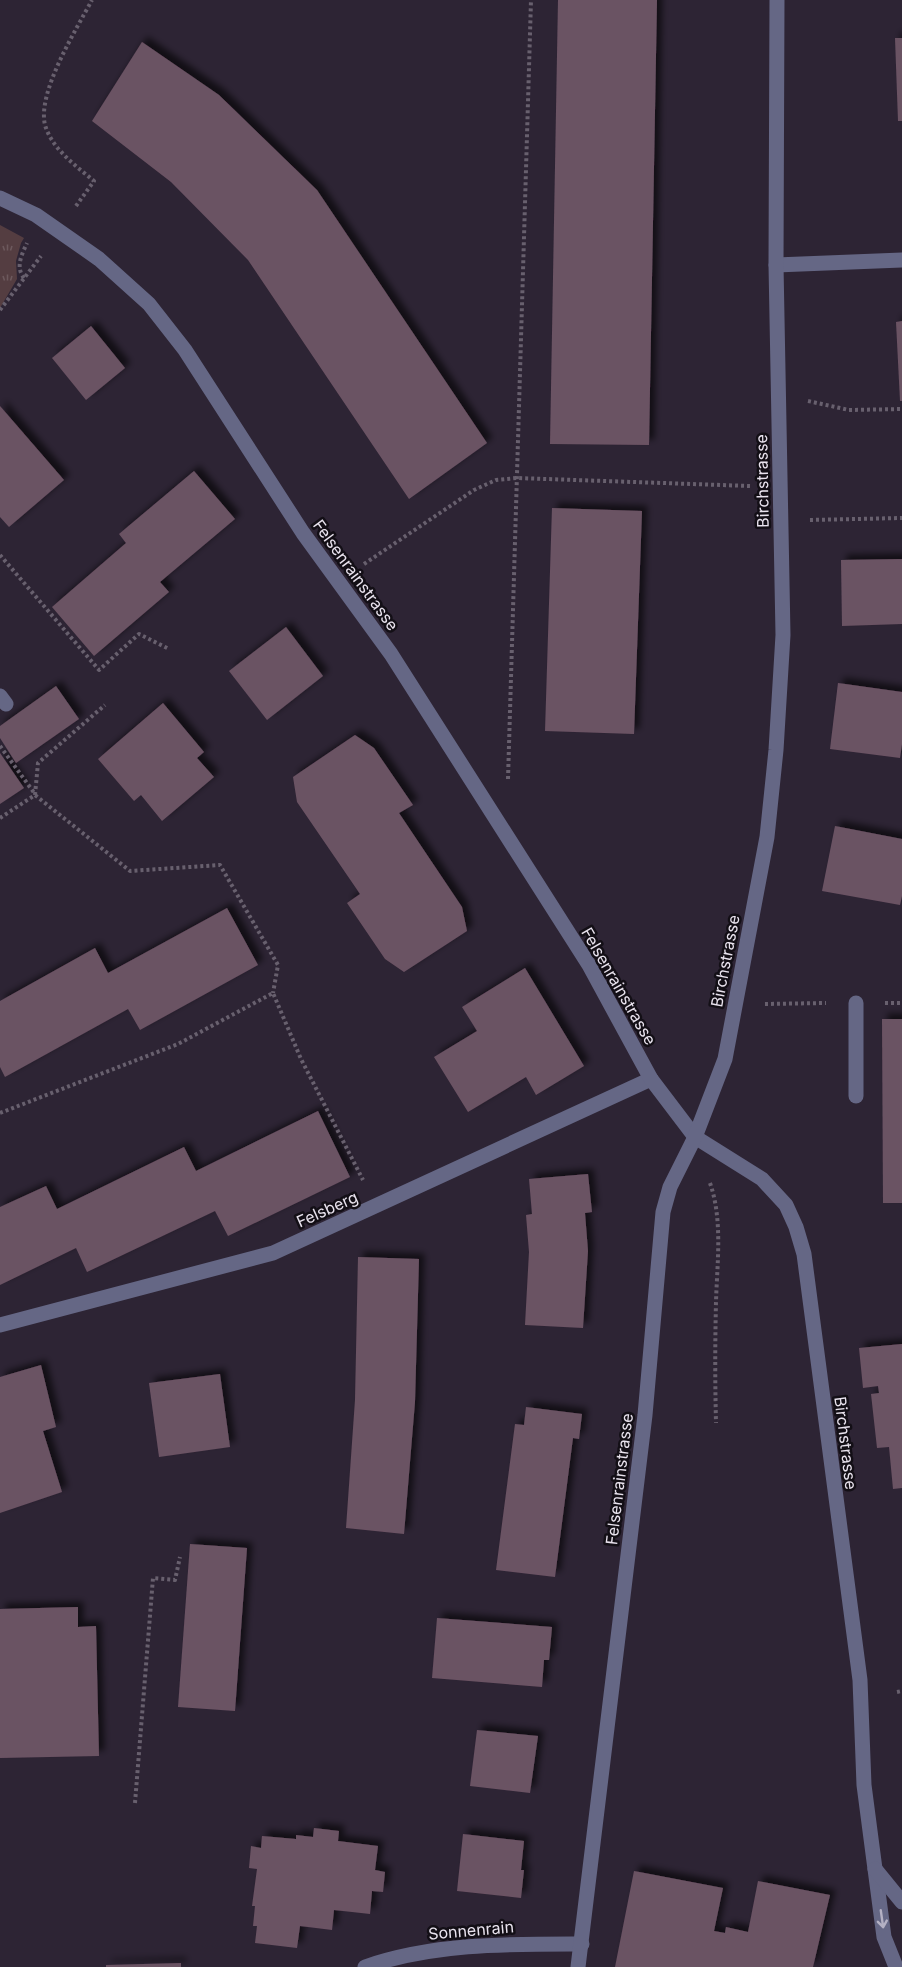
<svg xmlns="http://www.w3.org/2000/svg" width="902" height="1967" font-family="Inter,sans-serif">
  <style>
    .grass { fill: url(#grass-tufts) }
    .building { fill: #6b5263; filter: url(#shadow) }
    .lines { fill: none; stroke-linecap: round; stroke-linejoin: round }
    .path { stroke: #68606e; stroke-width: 4; stroke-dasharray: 3 3; stroke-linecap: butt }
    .lane { stroke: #656785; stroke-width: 15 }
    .street { stroke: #656785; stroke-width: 15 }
    .oneway { stroke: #b4b1c4 }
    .labels { text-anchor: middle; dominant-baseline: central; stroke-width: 5; stroke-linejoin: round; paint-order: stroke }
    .street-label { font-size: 16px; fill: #e9e3ee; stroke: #130f16 }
  </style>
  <defs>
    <pattern id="grass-tufts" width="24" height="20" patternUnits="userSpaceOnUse" patternTransform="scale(1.5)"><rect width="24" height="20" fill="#543d41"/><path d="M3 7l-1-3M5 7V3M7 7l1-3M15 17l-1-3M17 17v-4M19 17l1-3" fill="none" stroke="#6d595d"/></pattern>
    <filter id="shadow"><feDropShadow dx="5.5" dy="-5.5" stdDeviation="3" flood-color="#0009"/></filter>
  </defs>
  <rect width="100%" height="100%" fill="#2d2434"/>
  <!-- grass -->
  <polygon class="grass" points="0,225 24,238 21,243 16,261 17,279 0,308"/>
  <!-- building -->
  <g class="building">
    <polygon points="558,0 657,0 649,445 550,444"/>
    <polygon points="895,38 902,38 902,121 898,121"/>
    <polygon points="142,42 219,95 317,190 487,443 409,499 248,260 171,182 92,121"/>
    <polygon points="902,321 902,401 900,401 896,322"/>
    <polygon points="91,326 125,368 86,400 52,358"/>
    <polygon points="0,406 64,480 9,527 0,517"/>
    <polygon points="194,471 235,519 160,582 169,592 94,656 52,607 126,543 119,534"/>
    <polygon points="552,508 642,511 634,734 545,731"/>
    <polygon points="902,559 902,624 842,626 841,560"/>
    <polygon points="286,627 323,676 267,720 229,671"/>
    <polygon points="838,683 902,692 902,744 900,758 830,749"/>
    <polygon points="56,686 79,719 16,763 0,738 0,726"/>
    <polygon points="163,703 204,752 197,758 214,777 162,821 141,795 134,801 98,759"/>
    <polygon points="355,735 374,748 413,805 399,813 462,907 467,931 404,972 385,959 347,903 360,894 297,802 293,777"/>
    <polygon points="0,753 24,788 0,804"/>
    <polygon points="835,826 902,839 902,896 900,905 822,891"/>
    <polygon points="227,908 258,965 140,1030 128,1009 5,1077 0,1067 0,1001 95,948 108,973"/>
    <polygon points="525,968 584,1066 536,1095 526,1077 468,1112 434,1057 477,1031 462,1007"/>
    <polygon points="882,1019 902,1019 902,1203 883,1203"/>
    <polygon points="318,1111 350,1177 228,1236 215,1211 87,1272 76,1248 0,1285 0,1207 46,1186 57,1209 184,1147 196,1171"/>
    <polygon points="588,1174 592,1212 585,1213 588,1251 583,1328 525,1325 529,1252 526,1215 532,1214 529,1179"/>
    <polygon points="358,1257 419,1259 415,1402 404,1534 346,1528 355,1400"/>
    <polygon points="902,1344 902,1488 893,1489 889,1447 877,1448 871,1394 879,1393 878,1386 863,1388 859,1348"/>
    <polygon points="41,1365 56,1427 43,1431 62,1492 0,1513 0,1377"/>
    <polygon points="220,1374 230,1447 159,1457 149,1383"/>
    <polygon points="526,1407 582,1414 579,1439 573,1438 555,1577 496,1570 515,1424 524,1425"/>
    <polygon points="190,1544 247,1548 235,1711 178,1707"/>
    <polygon points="78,1607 78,1627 96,1626 99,1756 0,1758 0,1609"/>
    <polygon points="437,1618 552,1627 549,1660 544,1660 542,1687 432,1678"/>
    <polygon points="477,1730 538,1736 530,1793 470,1786"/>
    <polygon points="314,1828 339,1831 338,1841 378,1846 375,1870 385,1872 383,1892 372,1891 370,1914 334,1910 332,1930 300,1926 297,1948 255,1943 257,1926 253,1926 255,1906 252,1906 257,1869 249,1868 251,1846 261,1848 262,1836 296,1839 296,1835 313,1837"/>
    <polygon points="463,1834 524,1841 521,1870 524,1870 521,1898 457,1891"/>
    <polygon points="634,1871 723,1888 714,1931 725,1933 726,1927 748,1932 758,1881 830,1895 813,1967 615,1967"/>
    <polygon points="181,1963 181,1967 106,1967 106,1965"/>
  </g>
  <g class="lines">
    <!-- path -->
    <g class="path">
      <path d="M76 206 94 181C76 166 52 149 45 125 37 92 76 30 92 0"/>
      <path d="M24 278C15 267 22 254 27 243"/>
      <polyline points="0,310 41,256"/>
      <polyline points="808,401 849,410 902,409"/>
      <polyline points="810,520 902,518"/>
      <polyline points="0,555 99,670 139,634 169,649"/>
      <polyline points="364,564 474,490 496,480 517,478 750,486"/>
      <polyline points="0,746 35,794"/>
      <polyline points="508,779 531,0"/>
      <polyline points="35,795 38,763 105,705"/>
      <polyline points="0,818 35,795 130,871 220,865 278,965 273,993"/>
      <polyline points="885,1003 902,1003"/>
      <polyline points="765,1004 826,1003"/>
      <polyline points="0,1113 178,1044 273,993 301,1059 363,1180"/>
      <path d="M710 1183C723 1220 717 1264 716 1302 715 1343 715 1383 716 1423"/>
      <polyline points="897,1692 902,1691"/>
      <polyline points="135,1803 153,1578 175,1580 180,1557"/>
    </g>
    <!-- lane -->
    <g class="lane">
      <polyline points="0,696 6,704"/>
      <polyline points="856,1096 856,1003"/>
      <polyline points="0,1325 273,1253 651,1079"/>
    </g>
    <!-- street -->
    <g class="street">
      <polyline points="0,198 36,215 99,259 149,304 185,350 303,533 391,654 589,965 651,1079 695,1137 762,1179 786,1205 796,1227 804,1254 860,1680 864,1785 875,1869 884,1937 896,1967"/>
      <polyline points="776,265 902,260"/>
      <polyline points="875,1869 902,1902"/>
      <path d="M365 1967C434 1943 509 1944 582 1944"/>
      <polyline points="578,1967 645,1415 663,1212 670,1187 695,1137 725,1059 767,837 776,750 783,635 776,265 777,0"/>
    </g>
  </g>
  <!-- one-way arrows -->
  <defs><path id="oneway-shaft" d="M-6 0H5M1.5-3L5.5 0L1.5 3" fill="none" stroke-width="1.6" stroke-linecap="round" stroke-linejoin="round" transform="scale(1.5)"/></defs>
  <use class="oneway" href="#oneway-shaft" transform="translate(882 1919) rotate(82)"/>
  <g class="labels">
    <!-- street labels -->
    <g class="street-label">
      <text transform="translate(762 481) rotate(-91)">Birchstrasse</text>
      <text transform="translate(356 575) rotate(54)">Felsenrainstrasse</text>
      <text transform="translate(725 961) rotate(-79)">Birchstrasse</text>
      <text transform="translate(619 986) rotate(60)">Felsenrainstrasse</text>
      <text transform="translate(327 1209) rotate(-24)">Felsberg</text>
      <text transform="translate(846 1443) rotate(83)">Birchstrasse</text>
      <text transform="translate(619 1479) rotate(-83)">Felsenrainstrasse</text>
      <text transform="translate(471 1930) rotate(-5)">Sonnenrain</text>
    </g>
  </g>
</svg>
